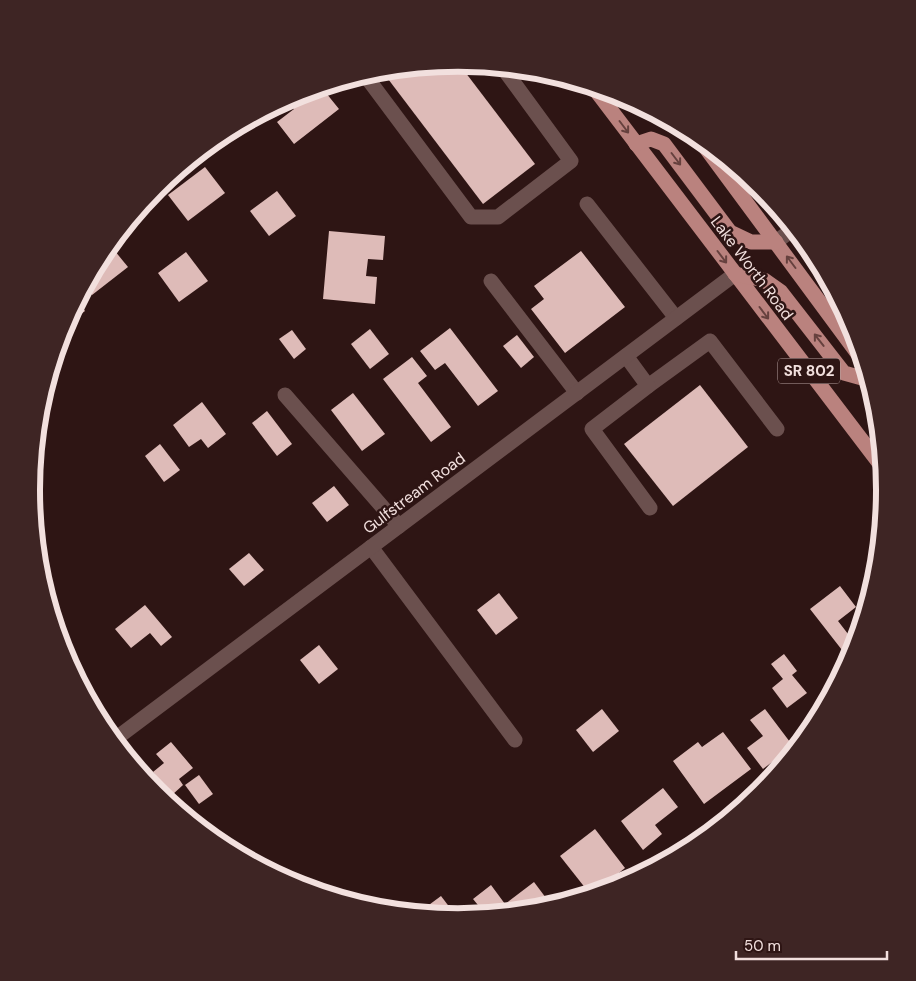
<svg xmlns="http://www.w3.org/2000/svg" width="916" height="981" font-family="'DM Sans',sans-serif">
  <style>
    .building { fill: #debbb8 }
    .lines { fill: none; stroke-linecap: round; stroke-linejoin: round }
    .minor { stroke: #6b504e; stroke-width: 15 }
    .major { stroke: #ba827e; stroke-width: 15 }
    .oneway { stroke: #66413e }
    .labels { text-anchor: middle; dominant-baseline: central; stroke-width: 5; stroke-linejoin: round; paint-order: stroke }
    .shield { fill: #2e1514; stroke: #b7a3a1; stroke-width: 1 }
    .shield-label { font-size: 15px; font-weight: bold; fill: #f2e0de }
    .street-label { font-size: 16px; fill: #f2e0de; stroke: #2e1514 }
    .rim { fill: none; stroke: #f2e0de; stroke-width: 6 }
  </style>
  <rect width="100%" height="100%" fill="#2e1514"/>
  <!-- building -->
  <g class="building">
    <polygon points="459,64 535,164 483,204 382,71"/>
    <polygon points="322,88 339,109 294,144 277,122 294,109 289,103 300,95 305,93 309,98"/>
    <polygon points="205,167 225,193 188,221 168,195"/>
    <polygon points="277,191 296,216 269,236 250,211"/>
    <polygon points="329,231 385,236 383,260 368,259 366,276 377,277 375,304 323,299"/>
    <polygon points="110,245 128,267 92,295 86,286 103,253"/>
    <polygon points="581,251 625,307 565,353 531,309 544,299 534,286"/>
    <polygon points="186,252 208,281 179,302 158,273"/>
    <polygon points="78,301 85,311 64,327"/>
    <polygon points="450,328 498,391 478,406 445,363 435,370 420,351"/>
    <polygon points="370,329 389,354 370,369 351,344"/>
    <polygon points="292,330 306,349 294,359 279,339"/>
    <polygon points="517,335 534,357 521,368 503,346"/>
    <polygon points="412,357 427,376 418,383 451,427 431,442 383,379"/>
    <polygon points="700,385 748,447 673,506 624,444"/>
    <polygon points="353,393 385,434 362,451 331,410"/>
    <polygon points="202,402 226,434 208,448 201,439 189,447 173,425"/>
    <polygon points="267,411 292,444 277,456 252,423"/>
    <polygon points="160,444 180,470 164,482 145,456"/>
    <polygon points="334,486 349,505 327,522 312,503"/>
    <polygon points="249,553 264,570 244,586 229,569"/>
    <polygon points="840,586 856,607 838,621 855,643 849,659 810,609"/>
    <polygon points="499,593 518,618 496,635 477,610"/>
    <polygon points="145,605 172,637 161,646 150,633 131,648 115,629"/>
    <polygon points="319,645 338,669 319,684 300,660"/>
    <polygon points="784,654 797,671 792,675 807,693 787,708 772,688 783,679 771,664"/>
    <polygon points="602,709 619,731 593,752 576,730"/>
    <polygon points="765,709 793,746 763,769 747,748 763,736 750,720"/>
    <polygon points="723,732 751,769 704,804 673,761 698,742 702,747"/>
    <polygon points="171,742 193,768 179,779 183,785 172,795 153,772 164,763 156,754"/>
    <polygon points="199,775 213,794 199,804 185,785"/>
    <polygon points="663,788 678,807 655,825 662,834 643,850 621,821"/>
    <polygon points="595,829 625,868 594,893 590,894 560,856"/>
    <polygon points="534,882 552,906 541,909 475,916 482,910 473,899 491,885 505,904"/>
    <polygon points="441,896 457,917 418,913"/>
  </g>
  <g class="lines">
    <!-- minor -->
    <g class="minor">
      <polyline points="365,75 471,217 498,217 571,161 503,68"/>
      <polyline points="587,204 676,318"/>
      <polyline points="776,242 793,229"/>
      <polyline points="491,281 577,393"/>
      <polyline points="626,356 648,386 710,341 777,429"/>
      <polyline points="648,386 592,429 650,508"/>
      <polyline points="285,395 399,526"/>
      <polyline points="371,547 515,740"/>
      <polyline points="114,740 735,274"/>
    </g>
    <!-- major -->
    <g class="major">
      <polyline points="594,88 883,468"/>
      <polyline points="700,140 861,358"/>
      <polyline points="636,144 651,139 664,144 730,232 751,242 776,242"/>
      <polyline points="735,274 764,280 781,292 844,373 862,378 868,378"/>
    </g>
  </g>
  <!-- one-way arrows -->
  <defs><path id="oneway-shaft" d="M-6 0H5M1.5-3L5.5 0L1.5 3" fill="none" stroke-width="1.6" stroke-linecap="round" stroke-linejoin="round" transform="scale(1.25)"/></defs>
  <g class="oneway">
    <use href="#oneway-shaft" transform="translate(624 127) rotate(53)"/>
    <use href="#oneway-shaft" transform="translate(676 159) rotate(53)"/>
    <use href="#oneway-shaft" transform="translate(722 257) rotate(53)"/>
    <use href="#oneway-shaft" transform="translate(791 262) rotate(-127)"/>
    <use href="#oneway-shaft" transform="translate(764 313) rotate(53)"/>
    <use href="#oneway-shaft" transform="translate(819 340) rotate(-128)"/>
  </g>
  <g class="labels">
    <!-- shield labels -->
    <rect class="shield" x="778" y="358.5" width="62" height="25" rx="4"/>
    <g class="shield-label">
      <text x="809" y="371">SR 802</text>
    </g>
    <!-- street labels -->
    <g class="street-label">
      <text transform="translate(752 268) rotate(53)">Lake Worth Road</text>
      <text transform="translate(414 493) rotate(-37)">Gulfstream Road</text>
    </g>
  </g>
  <!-- crop -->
  <path d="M0 0H916V981H0ZM40 490a418 418 0 1 1 836 0a418 418 0 1 1-836 0Z" fill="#3e2524" fill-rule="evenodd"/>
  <path class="rim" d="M40 490a418 418 0 1 1 836 0a418 418 0 1 1-836 0Z"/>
  <!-- scale -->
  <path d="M736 951v8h151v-8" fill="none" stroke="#f2e0de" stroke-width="2.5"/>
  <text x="744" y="951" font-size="15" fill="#f2e0de" stroke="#2e1514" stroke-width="4" paint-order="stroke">50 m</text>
</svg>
